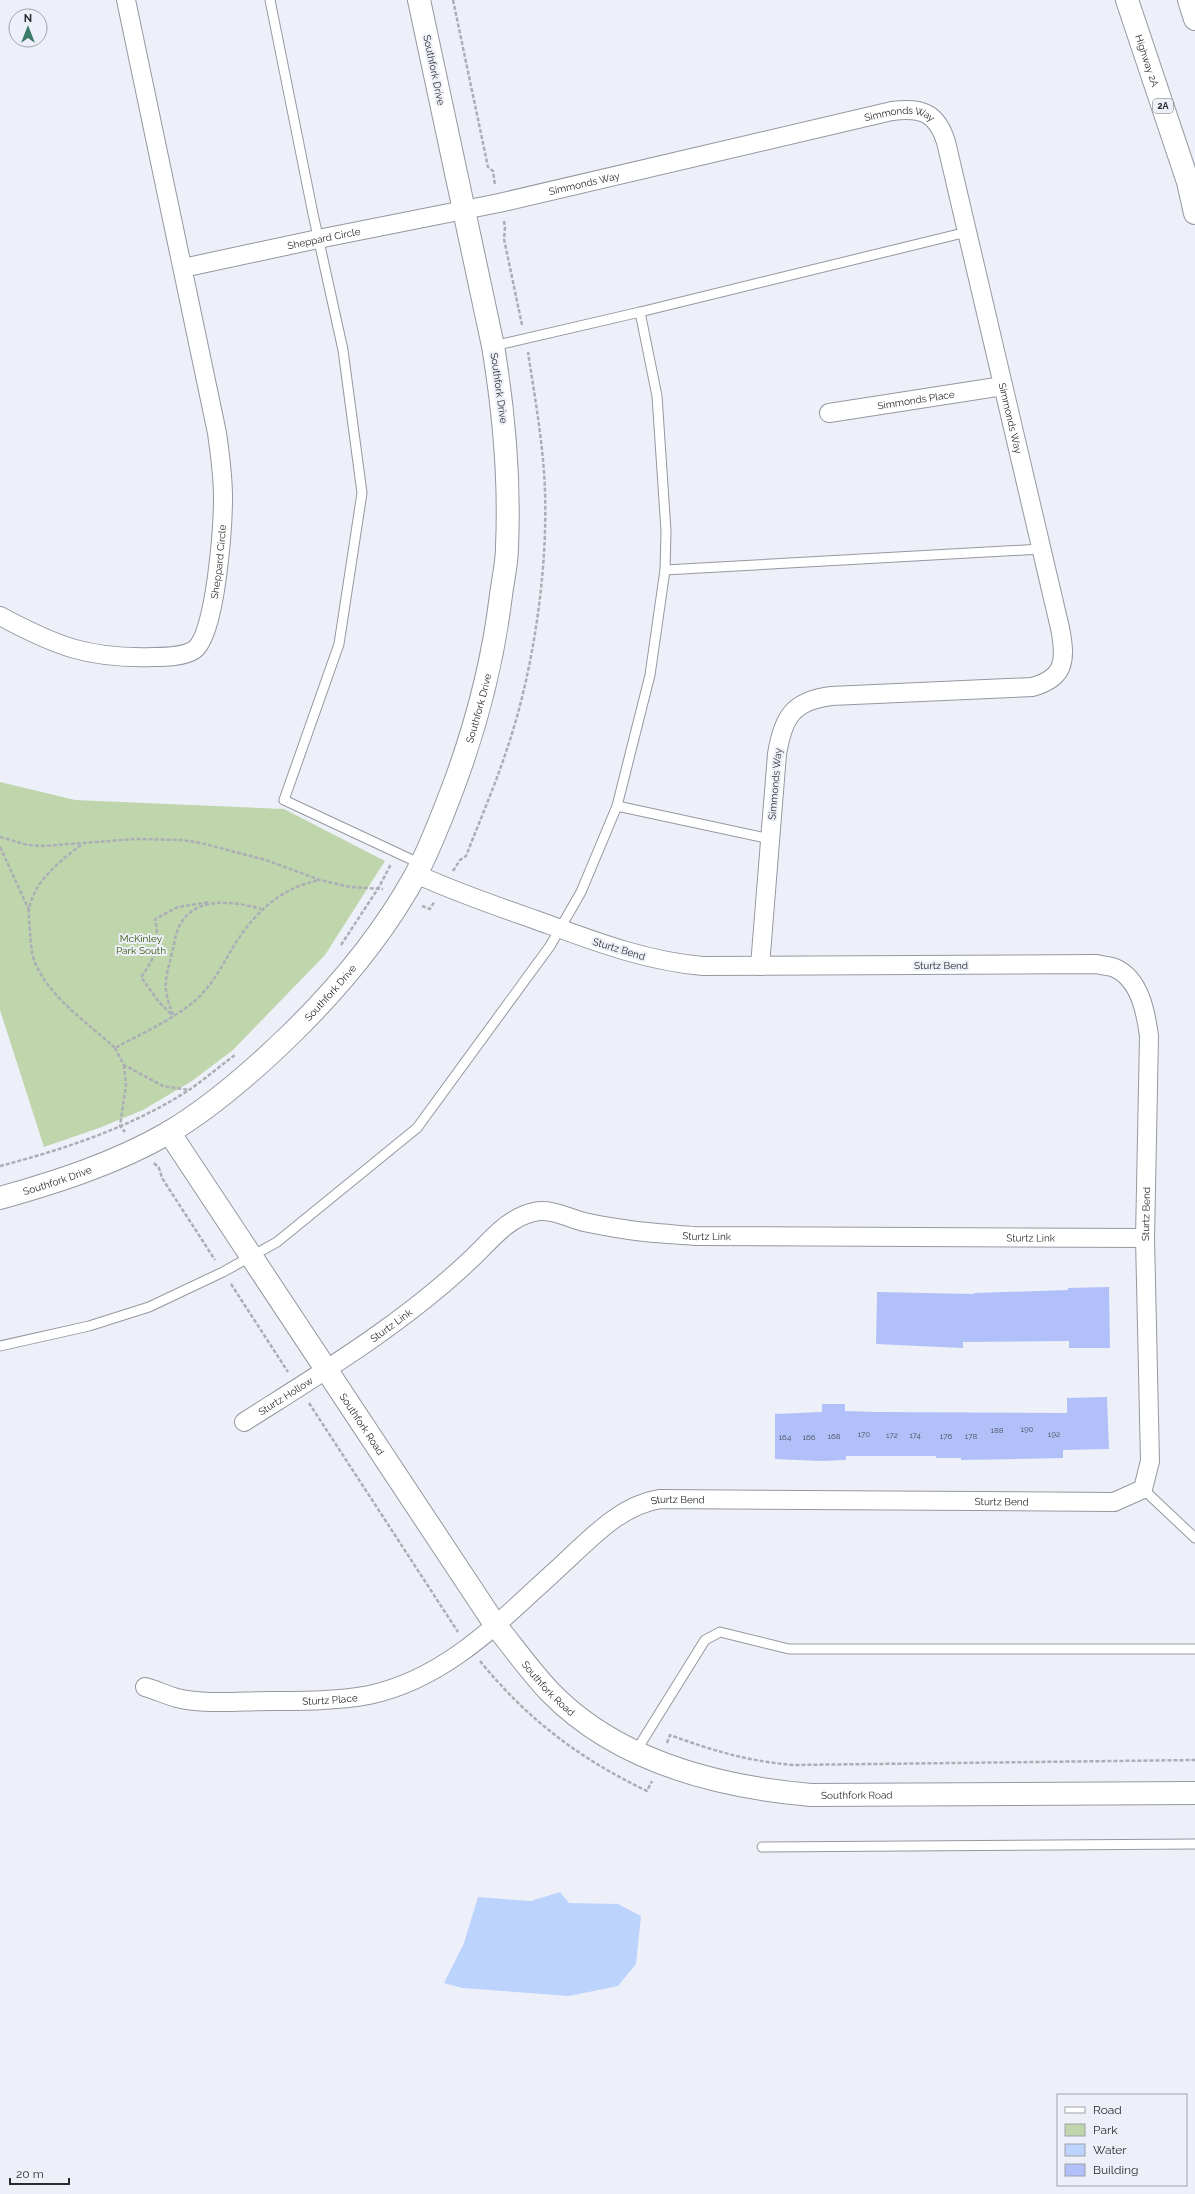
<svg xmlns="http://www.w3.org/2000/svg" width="1195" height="2194" font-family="Raleway,sans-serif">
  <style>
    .park { fill: #bfd6ad }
    .water { fill: #bcd3fe }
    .building { fill: #b1c0f8 }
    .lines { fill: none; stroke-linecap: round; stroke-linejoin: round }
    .service-casing { stroke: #9598a0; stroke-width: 11 }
    .minor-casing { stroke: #9598a0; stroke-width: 20 }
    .tertiary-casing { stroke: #9598a0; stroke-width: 24 }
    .primary-casing { stroke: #9598a0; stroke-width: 24 }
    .path { stroke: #acaeb5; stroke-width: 2.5; stroke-dasharray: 4 2; stroke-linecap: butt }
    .service { stroke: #fff; stroke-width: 9 }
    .minor { stroke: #fff; stroke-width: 18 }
    .tertiary { stroke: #fff; stroke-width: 22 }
    .primary { stroke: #fff; stroke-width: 22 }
    .labels { text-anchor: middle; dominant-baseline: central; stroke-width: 4; stroke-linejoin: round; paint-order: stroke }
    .number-label { font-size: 8px; fill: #4c5060 }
    .shield { fill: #eef0f9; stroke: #65666b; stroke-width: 1 }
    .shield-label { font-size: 9px; font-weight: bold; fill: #2a2b2e }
    .street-label { font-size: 10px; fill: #2a2b2e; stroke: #eef0f9 }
    .park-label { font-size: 10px; fill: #325503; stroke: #eef0f9 }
  </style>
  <rect width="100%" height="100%" fill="#eef0f9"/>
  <!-- park -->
  <polygon class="park" points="0,782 75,800 284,809 385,861 325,955 233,1050 192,1081 143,1110 99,1128 44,1147 0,1010"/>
  <!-- water -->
  <polygon class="water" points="560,1892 569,1903 618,1904 641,1916 636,1964 618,1986 569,1996 462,1988 444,1983 464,1943 478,1897 531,1901"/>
  <!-- building -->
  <g class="building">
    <polygon points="1109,1287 1110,1348 1069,1348 1069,1341 963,1342 963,1348 876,1344 877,1292 974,1294 974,1293 1068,1290 1068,1288"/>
    <polygon points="1107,1397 1109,1449 1063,1450 1063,1458 961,1460 961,1458 936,1458 936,1456 846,1456 846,1460 822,1461 775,1459 775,1414 822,1412 822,1404 845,1404 845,1411 876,1412 1067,1413 1067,1398"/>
  </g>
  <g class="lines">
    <defs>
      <g id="service">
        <polyline points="270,0 313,214 343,350 362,493 339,644 284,800 421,864"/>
        <polyline points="640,312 967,232"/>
        <polyline points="665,570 1041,549"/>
        <polyline points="617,806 770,839"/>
        <polyline points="0,1346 89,1326 149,1307 223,1272 277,1242 417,1128 550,946 581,892 617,806 650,675 665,570 666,531 657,396 640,312 493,346"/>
        <polyline points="1143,1489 1195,1538"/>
        <polyline points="636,1751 705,1640 720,1632 789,1649 1195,1649"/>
        <polyline points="762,1847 1195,1844"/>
      </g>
      <g id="minor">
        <path id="s1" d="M183 268 318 239 499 203 892 111C922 107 937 113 946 142L1060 628C1066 659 1066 678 1032 687L831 696C792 701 783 718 777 754L760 966"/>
        <path id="s2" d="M829 413 1003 386"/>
        <path id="s3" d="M0 616C56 646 88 659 153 657 165 657 183 657 194 650 216 636 223 524 223 497 223 476 220 454 217 433L126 0"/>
        <path id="s4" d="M244 1422C321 1373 401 1325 468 1262 488 1244 506 1218 534 1212 550 1208 569 1218 584 1222 597 1225 610 1227 623 1229 646 1233 671 1234 695 1236L1145 1238"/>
        <path id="s5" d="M145 1687C156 1690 166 1695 177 1698 206 1705 240 1701 270 1701 303 1701 337 1701 369 1695 445 1679 498 1623 553 1573 585 1545 616 1506 660 1499L1114 1502 1143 1489 1150 1461 1145 1238 1149 1036C1146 1013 1140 979 1115 968 1110 966 1103 966 1097 964L703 966C644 961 591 940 536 920 496 906 455 892 416 874"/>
      </g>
      <g id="tertiary">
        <path id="s6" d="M169 1132 496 1626C514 1648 531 1672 550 1692 617 1761 719 1787 811 1795L1195 1793"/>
        <path id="s7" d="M0 1198C57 1182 116 1163 168 1133 212 1107 254 1070 291 1034 338 988 383 934 415 876 431 847 442 816 454 785 477 723 493 661 501 595 503 579 507 563 507 547 510 479 504 412 493 346L419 0"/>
      </g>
      <g id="primary">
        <path id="s8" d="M1127 0 1188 182 1195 213"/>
        <polyline points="1189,0 1195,19"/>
      </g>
    </defs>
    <!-- service casing -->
    <use href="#service" class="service-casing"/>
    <!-- minor casing -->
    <use href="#minor" class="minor-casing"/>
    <!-- tertiary casing -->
    <use href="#tertiary" class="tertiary-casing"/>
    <!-- primary casing -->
    <use href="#primary" class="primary-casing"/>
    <!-- path -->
    <g class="path">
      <polyline points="453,0 488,167 493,171 495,185"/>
      <polyline points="504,221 505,228 504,239 522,325"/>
      <polyline points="0,837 28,845 43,846 136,839 182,840 201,843 266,860 320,880 350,887 383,889"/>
      <path d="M81 845C60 861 33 882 29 910 28 917 30 925 30 932 31 944 31 956 37 967 53 1000 89 1024 115 1048 142 1033 177 1018 199 997 214 982 224 962 235 944 255 912 282 887 320 880"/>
      <polyline points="0,847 29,910"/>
      <path d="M453 871 460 860 466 856C480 820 496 783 508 746 535 665 550 557 544 472 541 431 534 392 528 352"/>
      <polyline points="422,906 430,909 434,902"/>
      <polyline points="341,945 379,887 391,864"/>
      <path d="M171 1014 159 1002 141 977C156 957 160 944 155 919L178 907 210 902"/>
      <path d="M173 1015C162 986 165 982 172 953 174 945 175 937 178 929 192 895 233 901 261 909"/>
      <polyline points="115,1048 124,1065 163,1086 189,1090"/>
      <polyline points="124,1065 126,1085 120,1126 125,1132"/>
      <polyline points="154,1163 159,1168 162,1178 215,1260"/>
      <path d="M0 1166C65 1149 132 1127 189 1090 205 1079 220 1066 235 1055"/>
      <polyline points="231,1284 288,1372"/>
      <polyline points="309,1403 458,1632"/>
      <path d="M480 1661C527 1719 580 1759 647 1791L652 1781"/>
      <path d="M667 1743 670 1735C714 1751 747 1761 793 1765L1195 1760"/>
    </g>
    <!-- service -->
    <use href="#service" class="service"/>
    <!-- minor -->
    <use href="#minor" class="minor"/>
    <!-- tertiary -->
    <use href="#tertiary" class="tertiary"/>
    <!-- primary -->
    <use href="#primary" class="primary"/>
  </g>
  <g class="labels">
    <!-- number labels -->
    <g class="number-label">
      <text x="1027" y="1429">190</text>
      <text x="997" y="1430">188</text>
      <text x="864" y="1434">170</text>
      <text x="1054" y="1434">192</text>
      <text x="892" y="1435">172</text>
      <text x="915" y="1435">174</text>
      <text x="834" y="1436">168</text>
      <text x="946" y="1436">176</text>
      <text x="971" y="1436">178</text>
      <text x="785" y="1437">164</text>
      <text x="809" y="1437">166</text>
    </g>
    <!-- shield labels -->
    <rect class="shield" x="1153" y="99" width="20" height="14" rx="3"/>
    <g class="shield-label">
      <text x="1163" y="106">2A</text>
    </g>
    <!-- street labels -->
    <g class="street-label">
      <text stroke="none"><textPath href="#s8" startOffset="64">Highway 2A</textPath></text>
      <text transform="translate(434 70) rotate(78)">Southfork Drive</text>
      <text stroke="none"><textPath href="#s1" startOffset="734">Simmonds Way</textPath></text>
      <text stroke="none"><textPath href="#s1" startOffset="410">Simmonds Way</textPath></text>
      <text stroke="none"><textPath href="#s1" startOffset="144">Sheppard Circle</textPath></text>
      <text transform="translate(499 388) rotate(82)">Southfork Drive</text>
      <text stroke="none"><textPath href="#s2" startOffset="88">Simmonds Place</textPath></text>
      <text stroke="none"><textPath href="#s1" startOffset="1080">Simmonds Way</textPath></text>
      <text stroke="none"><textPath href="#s3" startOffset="296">Sheppard Circle</textPath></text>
      <text stroke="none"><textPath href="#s7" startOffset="720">Southfork Drive</textPath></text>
      <text transform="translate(775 784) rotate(-85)">Simmonds Way</text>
      <text transform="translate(619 949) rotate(17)">Sturtz Bend</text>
      <text x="941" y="965">Sturtz Bend</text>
      <text stroke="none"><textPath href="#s7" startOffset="396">Southfork Drive</textPath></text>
      <text stroke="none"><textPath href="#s7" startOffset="60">Southfork Drive</textPath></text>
      <text stroke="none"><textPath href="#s5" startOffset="1344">Sturtz Bend</textPath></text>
      <text stroke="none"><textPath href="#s4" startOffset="535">Sturtz Link</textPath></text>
      <text stroke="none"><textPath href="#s4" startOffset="859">Sturtz Link</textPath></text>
      <text stroke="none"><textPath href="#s4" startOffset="176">Sturtz Link</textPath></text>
      <text stroke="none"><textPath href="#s4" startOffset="49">Sturtz Hollow</textPath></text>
      <text stroke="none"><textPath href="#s6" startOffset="350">Southfork Road</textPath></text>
      <text stroke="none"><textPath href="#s5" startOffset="600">Sturtz Bend</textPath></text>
      <text stroke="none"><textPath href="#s5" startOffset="924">Sturtz Bend</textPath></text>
      <text stroke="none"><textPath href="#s6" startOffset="674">Southfork Road</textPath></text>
      <text stroke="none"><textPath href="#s5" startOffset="187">Sturtz Place</textPath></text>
      <text stroke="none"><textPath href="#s6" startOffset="1010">Southfork Road</textPath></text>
    </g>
    <!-- park labels -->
    <g class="park-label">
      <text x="141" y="938">McKinley<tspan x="141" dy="12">Park South</tspan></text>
    </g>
  </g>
  <!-- legend -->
  <rect x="1057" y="2094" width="130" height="92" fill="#eef0f9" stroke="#a0a1a8"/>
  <rect x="1065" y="2107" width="20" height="6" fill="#ffffff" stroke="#a0a1a8"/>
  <text x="1093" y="2114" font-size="12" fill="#2a2b2e">Road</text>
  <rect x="1065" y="2124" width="20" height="12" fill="#bfd6ad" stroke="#a0a1a8"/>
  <text x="1093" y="2134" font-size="12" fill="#2a2b2e">Park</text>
  <rect x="1065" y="2144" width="20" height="12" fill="#bcd3fe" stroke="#a0a1a8"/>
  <text x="1093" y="2154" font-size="12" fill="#2a2b2e">Water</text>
  <rect x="1065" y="2164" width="20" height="12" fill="#b1c0f8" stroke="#a0a1a8"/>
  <text x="1093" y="2174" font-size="12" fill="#2a2b2e">Building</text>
  <!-- north arrow -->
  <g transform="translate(28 28)"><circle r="19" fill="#eef0f9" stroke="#a0a1a8"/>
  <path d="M0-3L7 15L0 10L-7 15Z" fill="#3b7b6a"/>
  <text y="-6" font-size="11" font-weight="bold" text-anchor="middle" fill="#2a2b2e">N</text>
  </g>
  <!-- scale -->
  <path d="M10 2178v6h59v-6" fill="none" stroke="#2a2b2e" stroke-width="2"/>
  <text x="16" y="2178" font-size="12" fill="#2a2b2e" stroke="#eef0f9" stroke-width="3" paint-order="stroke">20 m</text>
</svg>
